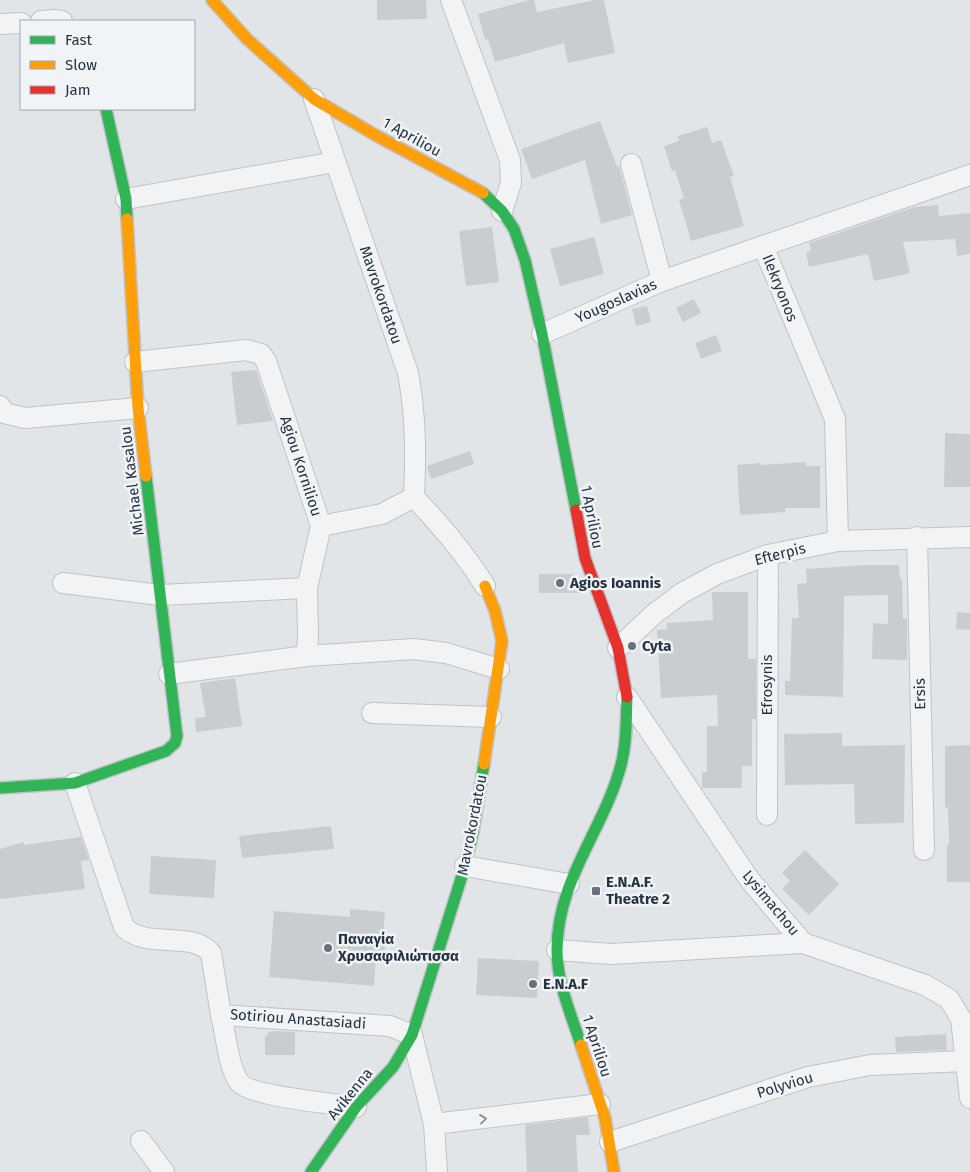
<svg xmlns="http://www.w3.org/2000/svg" width="970" height="1172" font-family="'Fira Sans',sans-serif">
  <style>
    .building { fill: #cacdd0 }
    .lines { fill: none; stroke-linecap: round; stroke-linejoin: round }
    .street-casing { stroke: #c0c3c6; stroke-width: 22 }
    .fast-casing { stroke: #c0c3c6; stroke-width: 14 }
    .slow-casing { stroke: #c0c3c6; stroke-width: 14 }
    .jam-casing { stroke: #c0c3c6; stroke-width: 14 }
    .street { stroke: #f2f3f4; stroke-width: 20 }
    .fast { stroke: #30b455; stroke-width: 11 }
    .slow { stroke: #ff9f0a; stroke-width: 11 }
    .jam { stroke: #e5322d; stroke-width: 11 }
    .oneway { stroke: #8d939b }
    .poi-dot { fill: #69717c; stroke: #f0f4f7; stroke-width: 2 }
    .labels { text-anchor: middle; dominant-baseline: central; stroke-width: 5; stroke-linejoin: round; paint-order: stroke }
    .street-label { font-size: 15px; fill: #283342; stroke: #f0f4f7 }
    .poi-label { font-size: 15px; font-weight: bold; fill: #283342; stroke: #f0f4f7; text-anchor: start }
  </style>
  <rect width="100%" height="100%" fill="#e2e5e8"/>
  <!-- building -->
  <g class="building">
    <polygon points="377,0 426,0 427,19 377,20"/>
    <polygon points="529,0 534,0 537,12 595,0 604,0 615,53 568,63 564,43 495,62 488,39 485,40 478,14"/>
    <polygon points="600,121 617,167 619,166 632,215 601,224 585,160 532,179 521,149"/>
    <polygon points="707,127 712,143 721,140 734,176 730,177 744,226 691,241 679,200 684,198 675,170 672,171 664,146 679,141 678,136"/>
    <polygon points="938,205 939,216 970,213 970,254 957,256 955,239 903,242 910,273 874,281 868,254 809,267 806,252 811,251 809,243 914,207"/>
    <polygon points="492,227 499,282 466,286 459,231"/>
    <polygon points="594,237 604,274 560,286 550,249"/>
    <polygon points="694,299 701,313 683,322 676,308"/>
    <polygon points="647,306 651,322 636,326 632,309"/>
    <polygon points="716,335 722,351 701,359 695,343"/>
    <polygon points="256,370 273,421 237,425 231,372"/>
    <polygon points="945,433 970,434 970,487 944,487"/>
    <polygon points="470,451 474,464 431,479 427,466"/>
    <polygon points="806,462 806,466 820,466 820,508 785,508 785,512 740,515 737,465 760,463 761,465"/>
    <polygon points="866,565 899,565 900,579 902,579 903,618 907,619 907,660 872,659 873,623 888,624 888,595 844,596 843,697 785,695 785,681 790,681 792,618 799,618 797,584 807,583 806,569"/>
    <polygon points="539,574 574,574 580,593 539,593"/>
    <polygon points="712,592 748,592 748,659 756,659 756,719 752,719 752,766 742,766 742,788 702,788 702,772 707,772 707,726 718,726 717,695 661,698 657,630 667,629 667,623 713,620"/>
    <polygon points="957,612 970,613 970,630 956,629"/>
    <polygon points="235,678 242,726 196,732 195,718 206,717 200,683"/>
    <polygon points="842,733 842,746 905,745 904,823 855,824 854,784 785,785 784,734"/>
    <polygon points="970,745 970,882 947,882 947,845 949,845 948,807 945,808 945,746"/>
    <polygon points="331,826 334,849 242,858 239,836"/>
    <polygon points="81,837 89,860 81,861 85,889 0,899 0,849 24,842 24,845"/>
    <polygon points="805,850 839,884 809,915 782,889 790,881 782,873"/>
    <polygon points="151,856 216,860 214,898 149,894"/>
    <polygon points="350,909 385,912 383,939 386,939 384,957 376,956 374,986 269,977 274,911 350,917"/>
    <polygon points="478,958 539,961 537,998 476,995"/>
    <polygon points="276,1031 295,1032 295,1055 265,1055 265,1037 269,1032"/>
    <polygon points="946,1034 947,1050 896,1052 895,1037"/>
    <polygon points="588,1117 590,1135 576,1135 578,1172 527,1172 525,1125"/>
  </g>
  <g class="lines">
    <defs>
      <g id="street">
        <polyline points="451,0 510,160 511,183 502,211"/>
        <polyline points="41,21 56,20 62,21"/>
        <polyline points="0,24 21,23"/>
        <path d="M314 99 408 373C416 416 416 454 414 497 440 525 465 553 485 586"/>
        <polyline points="126,199 335,162"/>
        <polyline points="662,281 763,246"/>
        <polyline points="542,334 662,281 631,164"/>
        <polyline points="135,362 246,350 261,354 266,361 321,526 307,588 308,633 307,656"/>
        <polyline points="0,406 4,413 25,418 138,408"/>
        <polyline points="321,526 382,514 414,497"/>
        <polyline points="917,537 924,850"/>
        <polyline points="838,541 835,419 763,246 970,175"/>
        <polyline points="63,583 160,595 307,588"/>
        <polyline points="618,648 654,614 682,593 717,574 768,555 838,541 970,537"/>
        <polyline points="169,674 307,656 414,649 446,653 499,669"/>
        <polyline points="627,697 749,879 803,943 925,985 949,999 961,1019 970,1098"/>
        <polyline points="372,713 491,717"/>
        <path d="M75 783 124 927C146 950 192 930 211 953L221 1015 390 1026 412 1035 434 1124 437 1172"/>
        <polyline points="767,815 768,555"/>
        <polyline points="465,866 569,884"/>
        <polyline points="557,950 611,954 803,943"/>
        <path d="M221 1015C226 1034 228 1066 239 1082 249 1096 335 1104 356 1107"/>
        <polyline points="434,1124 600,1104"/>
        <polyline points="141,1141 164,1172"/>
        <polyline points="610,1142 808,1077 870,1065 966,1061"/>
      </g>
      <g id="fast">
        <polyline points="106,109 126,199 127,219"/>
        <polyline points="483,193 502,211 514,229 525,260 542,334 576,510"/>
        <polyline points="0,788 75,783 166,751 175,743 177,736 146,476"/>
        <path d="M581 1045C571 1014 557 983 557 950 557 879 604 830 621 765 627 743 626 719 627 697"/>
        <polyline points="311,1172 356,1107 393,1067 412,1035 465,866 473,832 484,764"/>
      </g>
      <g id="slow">
        <polyline points="212,0 247,39 314,99 377,136 483,193"/>
        <polyline points="127,219 138,408 146,476"/>
        <polyline points="484,764 502,641 495,611 485,586"/>
        <polyline points="581,1045 605,1118 614,1172"/>
      </g>
      <polyline id="jam" points="576,510 585,558 618,648 627,697"/>
    </defs>
    <!-- street casing -->
    <use href="#street" class="street-casing"/>
    <!-- fast casing -->
    <use href="#fast" class="fast-casing"/>
    <!-- slow casing -->
    <use href="#slow" class="slow-casing"/>
    <!-- jam casing -->
    <use href="#jam" class="jam-casing"/>
    <!-- street -->
    <use href="#street" class="street"/>
    <!-- fast -->
    <use href="#fast" class="fast"/>
    <!-- slow -->
    <use href="#slow" class="slow"/>
    <!-- jam -->
    <use href="#jam" class="jam"/>
  </g>
  <!-- one-way arrows -->
  <defs><path id="oneway-chevron" d="M-2-3.5L2.5 0L-2 3.5" fill="none" stroke-width="1.6" stroke-linecap="round" stroke-linejoin="round" transform="scale(1.25)"/></defs>
  <use class="oneway" href="#oneway-chevron" transform="translate(483 1119) rotate(-7)"/>
  <!-- markers -->
  <g class="poi-dot">
    <circle cx="560" cy="583" r="5"/>
    <circle cx="632" cy="646" r="5"/>
    <rect x="591" y="886" width="10" height="10" rx="2.5"/>
    <circle cx="328" cy="948" r="5"/>
    <circle cx="533" cy="984" r="5"/>
  </g>
  <g class="labels">
    <!-- street labels -->
    <g class="street-label">
      <text transform="translate(412 137) rotate(29)">1 Apriliou</text>
      <text transform="translate(780 288) rotate(68)">Ilekryonos</text>
      <text transform="translate(381 295) rotate(71)">Mavrokordatou</text>
      <text transform="translate(616 301) rotate(-24)">Yougoslavias</text>
      <text transform="translate(301 466) rotate(72)">Agiou Korniliou</text>
      <text transform="translate(132 481) rotate(-97)">Michael Kasalou</text>
      <text transform="translate(592 517) rotate(79)">1 Apriliou</text>
      <text transform="translate(780 554) rotate(-14)">Efterpis</text>
      <text transform="translate(767 685) rotate(-90)">Efrosynis</text>
      <text transform="translate(920 694) rotate(-91)">Ersis</text>
      <text transform="translate(472 825) rotate(-79)">Mavrokordatou</text>
      <text transform="translate(771 903) rotate(50)">Lysimachou</text>
      <text transform="translate(298 1019) rotate(4)">Sotiriou Anastasiadi</text>
      <text transform="translate(597 1046) rotate(72)">1 Apriliou</text>
      <text transform="translate(785 1085) rotate(-17)">Polyviou</text>
      <text transform="translate(350 1094) rotate(-51)">Avikenna</text>
    </g>
    <!-- poi labels -->
    <g class="poi-label">
      <text x="570" y="583">Agios Ioannis</text>
      <text x="642" y="646">Cyta</text>
      <text x="606" y="882">E.N.A.F.<tspan x="606" dy="17">Theatre 2</tspan></text>
      <text x="338" y="939">Παναγία<tspan x="338" dy="17">Χρυσαφιλιώτισσα</tspan></text>
      <text x="543" y="984">E.N.A.F</text>
    </g>
  </g>
  <!-- legend -->
  <rect x="20" y="20" width="175" height="90" fill="#f0f4f7" stroke="#a0a7af"/>
  <rect x="30" y="36" width="25" height="8" fill="#30b455" stroke="#a0a7af"/>
  <text x="65" y="45" font-size="15" fill="#283342">Fast</text>
  <rect x="30" y="61" width="25" height="8" fill="#ff9f0a" stroke="#a0a7af"/>
  <text x="65" y="70" font-size="15" fill="#283342">Slow</text>
  <rect x="30" y="86" width="25" height="8" fill="#e5322d" stroke="#a0a7af"/>
  <text x="65" y="95" font-size="15" fill="#283342">Jam</text>
</svg>
